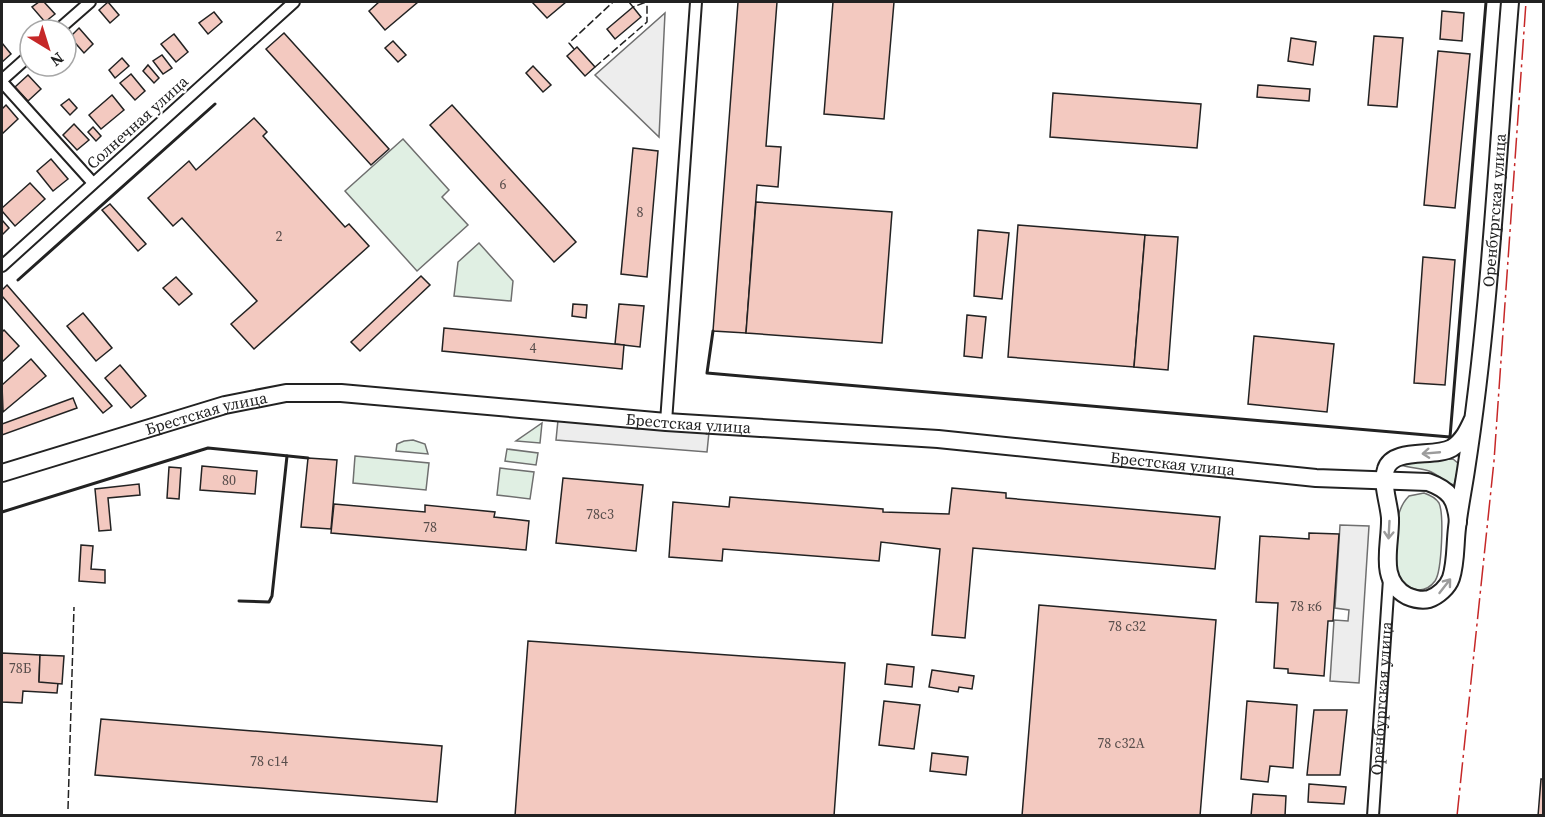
<svg xmlns="http://www.w3.org/2000/svg" width="1545" height="817" font-family="'Source Serif 4',serif">
  <style>
    .green { fill: #e0efe3; stroke: #6f6f6f; stroke-width: 1.5 }
    .parking { fill: #ededed; stroke: #6f6f6f; stroke-width: 1.5 }
    .building { fill: #f3c9c0; stroke: #222; stroke-width: 1.5 }
    .lines { fill: none; stroke-linecap: round; stroke-linejoin: round }
    .street-casing { stroke: #222; stroke-width: 14 }
    .secondary-casing { stroke: #222; stroke-width: 20 }
    .street { stroke: #fff; stroke-width: 10 }
    .secondary { stroke: #fff; stroke-width: 16 }
    .fence { stroke: #222; stroke-width: 1.5; stroke-dasharray: 8 3; stroke-linecap: butt }
    .wall { stroke: #222; stroke-width: 3 }
    .power { stroke: #c62828; stroke-width: 1.5; stroke-dasharray: 21 4.5 3 4.5; stroke-linecap: butt }
    .oneway { stroke: #9c9c9c }
    .labels { text-anchor: middle; dominant-baseline: central; stroke-width: 4.5; stroke-linejoin: round; paint-order: stroke }
    .number-label { font-size: 14px; fill: #564c4a }
    .street-label { font-size: 16px; fill: #222; stroke: #fff }
  </style>
  <rect width="100%" height="100%" fill="#fff"/>
  <!-- green -->
  <g class="green">
    <polygon points="403,139 449,190 442,197 468,225 417,271 345,191"/>
    <polygon points="479,243 513,281 511,301 454,296 458,262"/>
    <polygon points="542,423 540,443 516,441"/>
    <polygon points="413,440 425,444 428,454 396,451 397,444 404,441"/>
    <polygon points="507,449 538,453 536,465 505,461"/>
    <polygon points="355,456 429,463 426,490 353,483"/>
    <path d="M1453 459 1459 464 1454 485C1445 483 1438 474 1429 471 1420 468 1409 468 1401 465L1402 461Z"/>
    <polygon points="500,468 534,472 530,499 497,495"/>
    <path d="M1424 493C1430 495 1435 497 1439 503 1444 514 1442 571 1435 581 1422 598 1402 588 1396 571 1394 565 1396 555 1396 548 1397 529 1395 510 1409 496Z"/>
  </g>
  <!-- parking -->
  <g class="parking">
    <polygon points="665,13 659,137 595,75"/>
    <polygon points="558,420 709,432 707,452 556,440"/>
    <polygon points="1340,525 1369,526 1359,683 1330,681 1334,620 1348,621 1349,610 1335,608"/>
  </g>
  <!-- building -->
  <g class="building">
    <polygon points="39,2 44,2 55,14 45,22 32,7"/>
    <polygon points="108,2 119,15 110,23 99,10"/>
    <polygon points="379,2 418,2 385,30 369,11"/>
    <polygon points="532,2 566,2 547,18"/>
    <polygon points="738,2 777,2 766,146 781,147 778,187 757,185 746,333 713,331"/>
    <polygon points="833,2 894,2 884,119 824,114"/>
    <polygon points="633,7 641,17 615,39 607,29"/>
    <polygon points="1442,11 1464,13 1462,41 1440,39"/>
    <polygon points="214,12 222,22 208,34 199,23"/>
    <polygon points="79,28 93,44 84,53 70,37"/>
    <polygon points="284,33 389,149 371,165 266,49"/>
    <polygon points="174,34 188,52 176,62 161,44"/>
    <polygon points="1374,36 1403,38 1397,107 1368,105"/>
    <polygon points="1291,38 1316,42 1313,65 1288,61"/>
    <polygon points="393,41 406,55 398,62 385,48"/>
    <polygon points="2,43 11,54 2,62"/>
    <polygon points="577,47 595,67 585,76 567,56"/>
    <polygon points="1438,51 1470,54 1455,208 1424,205"/>
    <polygon points="162,55 172,68 163,74 153,61"/>
    <polygon points="122,58 129,66 115,78 109,70"/>
    <polygon points="148,65 159,78 154,83 143,71"/>
    <polygon points="533,66 551,85 543,92 526,73"/>
    <polygon points="131,74 145,91 135,100 120,83"/>
    <polygon points="28,75 41,89 28,101 15,87"/>
    <polygon points="1258,85 1310,89 1309,101 1257,97"/>
    <polygon points="1053,93 1201,104 1197,148 1050,137"/>
    <polygon points="112,95 124,110 101,129 89,115"/>
    <polygon points="69,99 77,108 70,115 61,105"/>
    <polygon points="6,105 18,119 2,134 2,109"/>
    <polygon points="452,105 576,242 554,262 430,125"/>
    <polygon points="254,118 267,132 263,136 345,227 349,224 369,246 254,349 231,324 257,301 182,218 173,226 148,198 189,161 196,170"/>
    <polygon points="74,124 89,140 77,150 63,135"/>
    <polygon points="93,127 101,136 96,141 88,132"/>
    <polygon points="633,148 658,151 647,277 621,274"/>
    <polygon points="51,159 68,179 53,191 37,171"/>
    <polygon points="30,183 45,199 15,226 2,211 2,208"/>
    <polygon points="756,202 892,212 882,343 746,333"/>
    <polygon points="110,204 146,244 138,251 102,210"/>
    <polygon points="2,220 9,228 2,235"/>
    <polygon points="1018,225 1145,235 1134,367 1008,357"/>
    <polygon points="978,230 1009,233 1002,299 974,296"/>
    <polygon points="1145,235 1178,237 1168,370 1134,367"/>
    <polygon points="1423,257 1455,260 1445,385 1414,383"/>
    <polygon points="421,276 430,285 360,351 351,342"/>
    <polygon points="176,277 192,294 179,305 163,288"/>
    <polygon points="7,285 112,406 103,413 2,296 2,290"/>
    <polygon points="573,304 587,305 586,318 572,316"/>
    <polygon points="619,304 644,306 640,347 615,344"/>
    <polygon points="83,313 112,348 96,361 67,326"/>
    <polygon points="967,315 986,317 982,358 964,356"/>
    <polygon points="444,328 624,345 622,369 442,351"/>
    <polygon points="4,330 19,346 2,362 2,332"/>
    <polygon points="1254,336 1334,344 1327,412 1248,404"/>
    <polygon points="31,359 46,376 3,412 2,385"/>
    <polygon points="120,365 146,396 131,408 105,378"/>
    <polygon points="73,398 77,408 2,435 2,424"/>
    <polygon points="308,458 337,460 331,529 301,527"/>
    <polygon points="202,466 257,471 255,494 200,490"/>
    <polygon points="169,467 181,468 179,499 167,498"/>
    <polygon points="563,478 643,485 636,551 556,543"/>
    <polygon points="139,484 140,495 108,498 111,530 99,531 95,489"/>
    <polygon points="952,488 1006,493 1006,498 1220,517 1215,569 973,548 965,638 932,635 940,549 881,542 879,561 723,549 722,561 669,557 673,502 729,507 730,497 883,509 883,512 949,514"/>
    <polygon points="334,504 425,512 425,505 495,512 494,517 529,521 526,550 331,533"/>
    <polygon points="1309,533 1339,534 1333,621 1328,621 1324,676 1288,673 1288,669 1274,668 1278,603 1256,602 1260,536 1309,539"/>
    <polygon points="81,545 93,546 91,569 105,570 105,583 79,581"/>
    <polygon points="1039,605 1216,620 1200,816 1022,816"/>
    <polygon points="528,641 845,663 834,816 515,816"/>
    <polygon points="2,653 40,655 39,681 58,683 57,693 23,691 22,703 2,702"/>
    <polygon points="40,655 64,656 62,684 39,682"/>
    <polygon points="887,664 914,667 912,687 885,684"/>
    <polygon points="932,670 974,676 972,689 959,687 958,692 929,687"/>
    <polygon points="884,701 920,705 914,749 879,745"/>
    <polygon points="1247,701 1297,705 1293,768 1270,766 1268,782 1241,779"/>
    <polygon points="1314,710 1347,710 1340,775 1307,775"/>
    <polygon points="101,719 442,746 437,802 95,775"/>
    <polygon points="932,753 968,757 966,775 930,771"/>
    <polygon points="1541,779 1544,779 1544,816 1538,816"/>
    <polygon points="1309,784 1346,787 1344,804 1308,802"/>
    <polygon points="1253,794 1286,796 1285,816 1251,816"/>
  </g>
  <g class="lines">
    <defs>
      <g id="street">
        <polyline points="58,30 90,2"/>
        <polyline points="2,80 30,55"/>
        <polyline points="2,82 93,183"/>
        <polyline points="2,266 294,2"/>
        <polyline points="666,422 696,2"/>
        <path id="s1" d="M1373 816 1389 579"/>
      </g>
      <g id="secondary">
        <path id="s2" d="M1473 419C1468 430 1463 441 1452 448 1435 458 1393 447 1386 469 1381 483 1389 503 1390 518 1391 545 1377 580 1407 596 1414 599 1421 601 1429 599 1438 596 1448 587 1451 578 1456 563 1455 544 1457 528 1459 509 1463 490 1466 470 1490 315 1497 158 1510 2"/>
        <path id="s3" d="M2 473 225 405 286 393H341L666 422 938 439 1316 478 1428 482C1450 490 1456 499 1458 522"/>
      </g>
    </defs>
    <!-- street casing -->
    <use href="#street" class="street-casing"/>
    <!-- secondary casing -->
    <use href="#secondary" class="secondary-casing"/>
    <!-- street -->
    <use href="#street" class="street"/>
    <!-- secondary -->
    <use href="#secondary" class="secondary"/>
    <!-- fence -->
    <g class="fence">
      <polyline points="629,2 633,7 646,2"/>
      <polyline points="574,49 569,43 613,2"/>
      <polyline points="595,67 647,22 647,2"/>
      <polyline points="68,809 74,607"/>
    </g>
    <!-- wall -->
    <g class="wall">
      <polyline points="18,280 215,104"/>
      <polyline points="713,331 707,373 1450,437 1486,2"/>
      <polyline points="2,512 208,448 308,458"/>
      <polyline points="239,601 269,602 272,596 287,456"/>
    </g>
    <!-- power -->
    <polyline class="power" points="1457,816 1494,461 1526,2"/>
  </g>
  <!-- one-way arrows -->
  <defs><path id="oneway-shaft" d="M-6 0H5M1.5-3L5.5 0L1.5 3" fill="none" stroke-width="1.6" stroke-linecap="round" stroke-linejoin="round" transform="scale(1.5)"/></defs>
  <g class="oneway">
    <use href="#oneway-shaft" transform="translate(1431 453) rotate(175)"/>
    <use href="#oneway-shaft" transform="translate(1389 530) rotate(93)"/>
    <use href="#oneway-shaft" transform="translate(1445 586) rotate(-52)"/>
  </g>
  <g class="labels">
    <!-- number labels -->
    <g class="number-label">
      <text x="503" y="184">6</text>
      <text x="640" y="212">8</text>
      <text x="279" y="236">2</text>
      <text x="533" y="348">4</text>
      <text x="229" y="480">80</text>
      <text x="600" y="514">78с3</text>
      <text x="430" y="527">78</text>
      <text x="1306" y="606">78 к6</text>
      <text x="1127" y="626">78 с32</text>
      <text x="20" y="668">78Б</text>
      <text x="1121" y="743">78 с32А</text>
      <text x="269" y="761">78 с14</text>
    </g>
    <!-- street labels -->
    <g class="street-label">
      <text transform="translate(137 122) rotate(-42)">Солнечная улица</text>
      <text stroke="none"><textPath href="#s2" startOffset="668">Оренбургская улица</textPath></text>
      <text stroke="none"><textPath href="#s3" startOffset="213">Брестская улица</textPath></text>
      <text stroke="none"><textPath href="#s3" startOffset="699">Брестская улица</textPath></text>
      <text stroke="none"><textPath href="#s3" startOffset="1185">Брестская улица</textPath></text>
      <text stroke="none"><textPath href="#s1" startOffset="118">Оренбургская улица</textPath></text>
    </g>
  </g>
  <!-- border -->
  <rect width="1545" height="817" fill="none" stroke="#222222" stroke-width="6"/>
  <!-- north arrow -->
  <g transform="translate(48 48) rotate(142)"><circle r="28" fill="#ffffff" stroke="#a7a7a7" stroke-width="1.5"/>
  <path d="M0-4.5L10 22L0 15L-10 22Z" fill="#c62828"/>
  <text y="-9" font-size="16" font-weight="bold" text-anchor="middle" fill="#222222">N</text>
  </g>
</svg>
